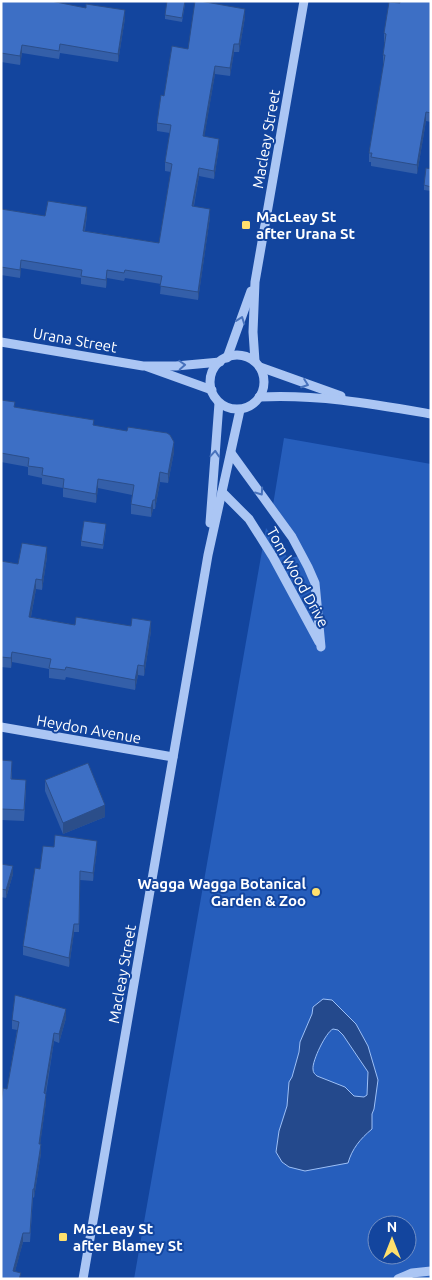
<svg xmlns="http://www.w3.org/2000/svg" width="432" height="1280" font-family="Ubuntu,sans-serif">
  <style>
    .green { fill: #265ebc; fill-rule: evenodd }
    .water { fill: #24498c; stroke: #9dc0f7; fill-rule: evenodd }
    .lines { fill: none; stroke-linecap: round; stroke-linejoin: round }
    .minor { stroke: #abc6f4; stroke-width: 9 }
    .wall { fill: #345fa9 }
    .shaded-wall { fill: #2b4e8a }
    .building { fill: #3d6fc5; stroke: #2b4e8a }
    .oneway { stroke: #4872bc }
    .poi-dot { fill: #ffe06d; stroke: #13459e; stroke-width: 2 }
    .labels { text-anchor: middle; dominant-baseline: central; stroke-width: 4; stroke-linejoin: round; paint-order: stroke }
    .street-label { font-size: 15px; fill: #fff; stroke: #13459e }
    .poi-label { font-size: 15px; font-weight: bold; fill: #fff; stroke: #13459e; text-anchor: start }
  </style>
  <rect width="100%" height="100%" fill="#13459e"/>
  <!-- green -->
  <path class="green" d="M284 438 431 464V1279H134L266 528 288 558 301 556 272 511ZM377 1225H407V1255H377Z"/>
  <!-- water -->
  <path class="water" d="M323 999 332 1000 356 1024 368 1046 378 1080 374 1109 372 1114V1129C360 1139 352 1149 348 1163L305 1171 289 1167 282 1162 276 1152 279 1131 287 1106 289 1082 292 1077 299 1052 300 1042 312 1014 313 1007ZM333 1029 338 1030 343 1035 368 1072 367 1095 364 1097 354 1096 345 1087 317 1076C315 1074 313 1073 313 1069 312 1061 326 1032 333 1029Z"/>
  <g class="lines">
    <!-- minor -->
    <g class="minor">
      <polyline points="1,342 143,366 176,366 220,362"/>
      <circle cx="237" cy="382" r="27"/>
      <polyline points="227,358 251,291"/>
      <polyline points="255,361 253,332 255,282 304,1"/>
      <polyline points="148,367 212,390"/>
      <polyline points="260,367 341,396"/>
      <path d="M259 397C318 394 373 404 431 414"/>
      <polyline points="231,453 292,537 308,567 315,583 321,647"/>
      <polyline points="222,492 249,519 273,557 319,642"/>
      <polyline points="210,523 219,403"/>
      <polyline points="1,727 173,757"/>
      <polyline points="83,1279 208,555 240,410"/>
      <polyline points="398,1279 412,1273 431,1271"/>
    </g>
  </g>
  <!-- wall -->
  <g class="wall">
    <polygon points="1,1 51,1 125,18 118,62 60,53 59,59 22,53 20,65 1,62"/>
    <polygon points="431,1 431,122 426,121 417,174 371,166 371,162 369,162 369,153 384,64 383,64 383,55 385,42 384,42 384,33 400,3"/>
    <polygon points="185,4 182,22 165,19 165,15"/>
    <polygon points="245,17 239,52 234,52 230,76 215,74 208,114 204,137 219,147 214,179 199,176 194,206 210,217 198,300 160,294 161,284 125,278 124,281 107,278 106,288 81,284 81,278 21,268 20,278 1,275 1,209 45,216 87,215 85,231 159,243 171,172 165,171 165,162 170,133 157,131 157,123 164,96 188,49"/>
    <polygon points="431,169 431,191 424,190 424,185"/>
    <polygon points="1,400 15,407 94,426 174,452 168,483 160,482 155,509 153,509 151,517 131,514 131,504 132,495 98,488 96,503 63,497 63,488 42,484 42,478 28,475 28,467 1,462"/>
    <polygon points="106,529 103,549 81,546 81,541"/>
    <polygon points="47,557 42,590 36,589 31,617 75,625 151,631 144,676 138,675 135,690 66,677 65,680 49,678 49,669 12,662 11,668 1,667 1,561 18,564"/>
    <polygon points="1,760 12,772 12,779 26,790 24,821 1,820"/>
    <polygon points="45,780 105,817 63,834 45,791"/>
    <polygon points="54,847 97,849 93,881 80,880 79,932 74,932 69,967 23,955 23,946 40,869"/>
    <polygon points="1,864 13,874 6,898 1,897"/>
    <polygon points="66,1018 59,1043 54,1041 46,1094 46,1102 40,1144 41,1153 34,1198 33,1197 30,1242 23,1242 15,1271 21,1279 1,1279 7,1089 17,1030 12,1029 12,1020"/>
  </g>
  <!-- shaded-wall -->
  <g class="shaded-wall">
    <polygon points="245,9 245,17 239,52 239,44"/>
    <polygon points="125,10 125,18 118,62 118,54"/>
    <polygon points="234,44 234,52 230,76 230,68"/>
    <polygon points="22,45 22,53 20,65 20,56"/>
    <polygon points="215,66 215,74 203,145 203,136"/>
    <polygon points="426,112 426,121 417,174 417,165"/>
    <polygon points="219,139 219,147 214,179 214,171"/>
    <polygon points="199,168 199,176 192,214 192,206"/>
    <polygon points="87,207 87,215 83,239 83,231"/>
    <polygon points="210,209 210,217 198,300 198,292"/>
    <polygon points="21,260 21,268 20,278 20,270"/>
    <polygon points="107,270 107,278 106,288 106,280"/>
    <polygon points="174,442 174,452 168,483 168,474"/>
    <polygon points="160,472 160,482 155,509 155,500"/>
    <polygon points="98,479 98,488 96,503 96,494"/>
    <polygon points="153,500 153,509 151,517 151,508"/>
    <polygon points="47,547 47,557 42,590 42,580"/>
    <polygon points="36,579 36,589 29,627 29,617"/>
    <polygon points="151,621 151,631 144,676 144,666"/>
    <polygon points="12,652 12,662 11,668 11,658"/>
    <polygon points="138,665 138,675 135,690 135,680"/>
    <polygon points="105,805 105,817 63,834 63,823"/>
    <polygon points="97,841 97,849 93,881 93,873"/>
    <polygon points="13,866 13,874 6,898 6,890"/>
    <polygon points="74,924 74,932 69,967 69,958"/>
    <polygon points="66,1009 66,1018 59,1043 59,1034"/>
    <polygon points="54,1033 54,1041 44,1102 44,1093"/>
    <polygon points="46,1094 46,1102 39,1153 39,1144"/>
    <polygon points="41,1144 41,1153 34,1198 34,1189"/>
    <polygon points="23,1233 23,1242 13,1279 13,1271"/>
  </g>
  <!-- building -->
  <g class="building">
    <polygon points="1,1 51,1 86,8 86,4 125,10 118,54 60,44 59,51 22,45 20,56 1,53"/>
    <polygon points="167,1 185,1 182,18 165,15"/>
    <polygon points="195,1 200,1 245,9 239,44 234,44 230,68 215,66 208,106 203,136 219,139 214,171 199,168 192,206 210,209 198,292 160,286 162,276 125,270 124,273 107,270 106,280 81,276 82,270 21,260 20,270 1,267 1,209 45,216 48,201 87,207 83,231 159,243 172,164 165,162 171,125 157,123 161,95 164,96 172,46 188,49"/>
    <polygon points="400,1 431,1 431,113 426,112 417,165 371,157 372,153 369,153 385,55 383,55 386,34 384,33 389,2 400,3"/>
    <polygon points="426,168 431,169 431,187 424,185"/>
    <polygon points="1,400 15,402 14,407 94,420 93,425 127,431 128,427 167,433 170,435 174,442 168,474 160,472 155,500 153,500 151,508 131,504 134,485 98,479 96,494 63,488 64,479 42,475 43,468 28,466 29,458 1,453"/>
    <polygon points="84,521 106,524 103,545 81,541"/>
    <polygon points="22,543 47,547 42,580 36,579 29,617 75,625 76,617 131,626 132,618 151,621 144,666 138,665 135,680 66,667 65,670 49,668 51,659 12,652 11,658 1,657 1,561 18,564"/>
    <polygon points="1,760 12,761 11,779 26,780 24,810 1,809"/>
    <polygon points="88,763 105,805 63,823 45,780"/>
    <polygon points="55,835 97,841 93,873 80,871 79,924 74,924 69,958 23,946 35,868 40,869 43,846 54,847"/>
    <polygon points="1,864 13,866 6,890 1,889"/>
    <polygon points="15,995 66,1009 59,1034 54,1033 44,1093 46,1094 39,1144 41,1144 34,1189 33,1189 30,1233 23,1233 13,1271 21,1273 19,1279 1,1279 1,1104 3,1088 7,1089 19,1022 12,1020"/>
  </g>
  <!-- one-way arrows -->
  <defs><path id="oneway-chevron" d="M-2-3.5L2.5 0L-2 3.5" fill="none" stroke-width="1.6" stroke-linecap="round" stroke-linejoin="round" transform="scale(1.25)"/></defs>
  <g class="oneway">
    <use href="#oneway-chevron" transform="translate(241 320) rotate(-70)"/>
    <use href="#oneway-chevron" transform="translate(182 365) rotate(-3)"/>
    <use href="#oneway-chevron" transform="translate(305 384) rotate(20)"/>
    <use href="#oneway-chevron" transform="translate(215 454) rotate(-86)"/>
    <use href="#oneway-chevron" transform="translate(260 492) rotate(55)"/>
  </g>
  <!-- markers -->
  <g class="poi-dot">
    <rect x="241" y="220" width="10" height="10" rx="2.5"/>
    <circle cx="316" cy="892" r="5"/>
    <rect x="58" y="1232" width="10" height="10" rx="2.5"/>
  </g>
  <g class="labels">
    <!-- street labels -->
    <g class="street-label">
      <text transform="translate(266 139) rotate(-80)">Macleay Street</text>
      <text transform="translate(75 340) rotate(10)">Urana Street</text>
      <text transform="translate(298 577) rotate(61)">Tom Wood Drive</text>
      <text transform="translate(89 729) rotate(10)">Heydon Avenue</text>
      <text transform="translate(122 974) rotate(-80)">Macleay Street</text>
    </g>
    <!-- poi labels -->
    <g class="poi-label">
      <text x="256" y="216">MacLeay St<tspan x="256" dy="17">after Urana St</tspan></text>
      <text x="306" y="883" text-anchor="end">Wagga Wagga Botanical<tspan x="306" dy="17">Garden &amp; Zoo</tspan></text>
      <text x="73" y="1228">MacLeay St<tspan x="73" dy="17">after Blamey St</tspan></text>
    </g>
  </g>
  <!-- border -->
  <rect width="432" height="1280" fill="none" stroke="#ffffff" stroke-width="5"/>
  <!-- north arrow -->
  <g transform="translate(392 1240)"><circle r="24" fill="#13459e" stroke="#718fc5"/>
  <path d="M0-4L9 19L0 12L-9 19Z" fill="#ffe06d"/>
  <text y="-8" font-size="14" font-weight="bold" text-anchor="middle" fill="#ffffff">N</text>
  </g>
</svg>
